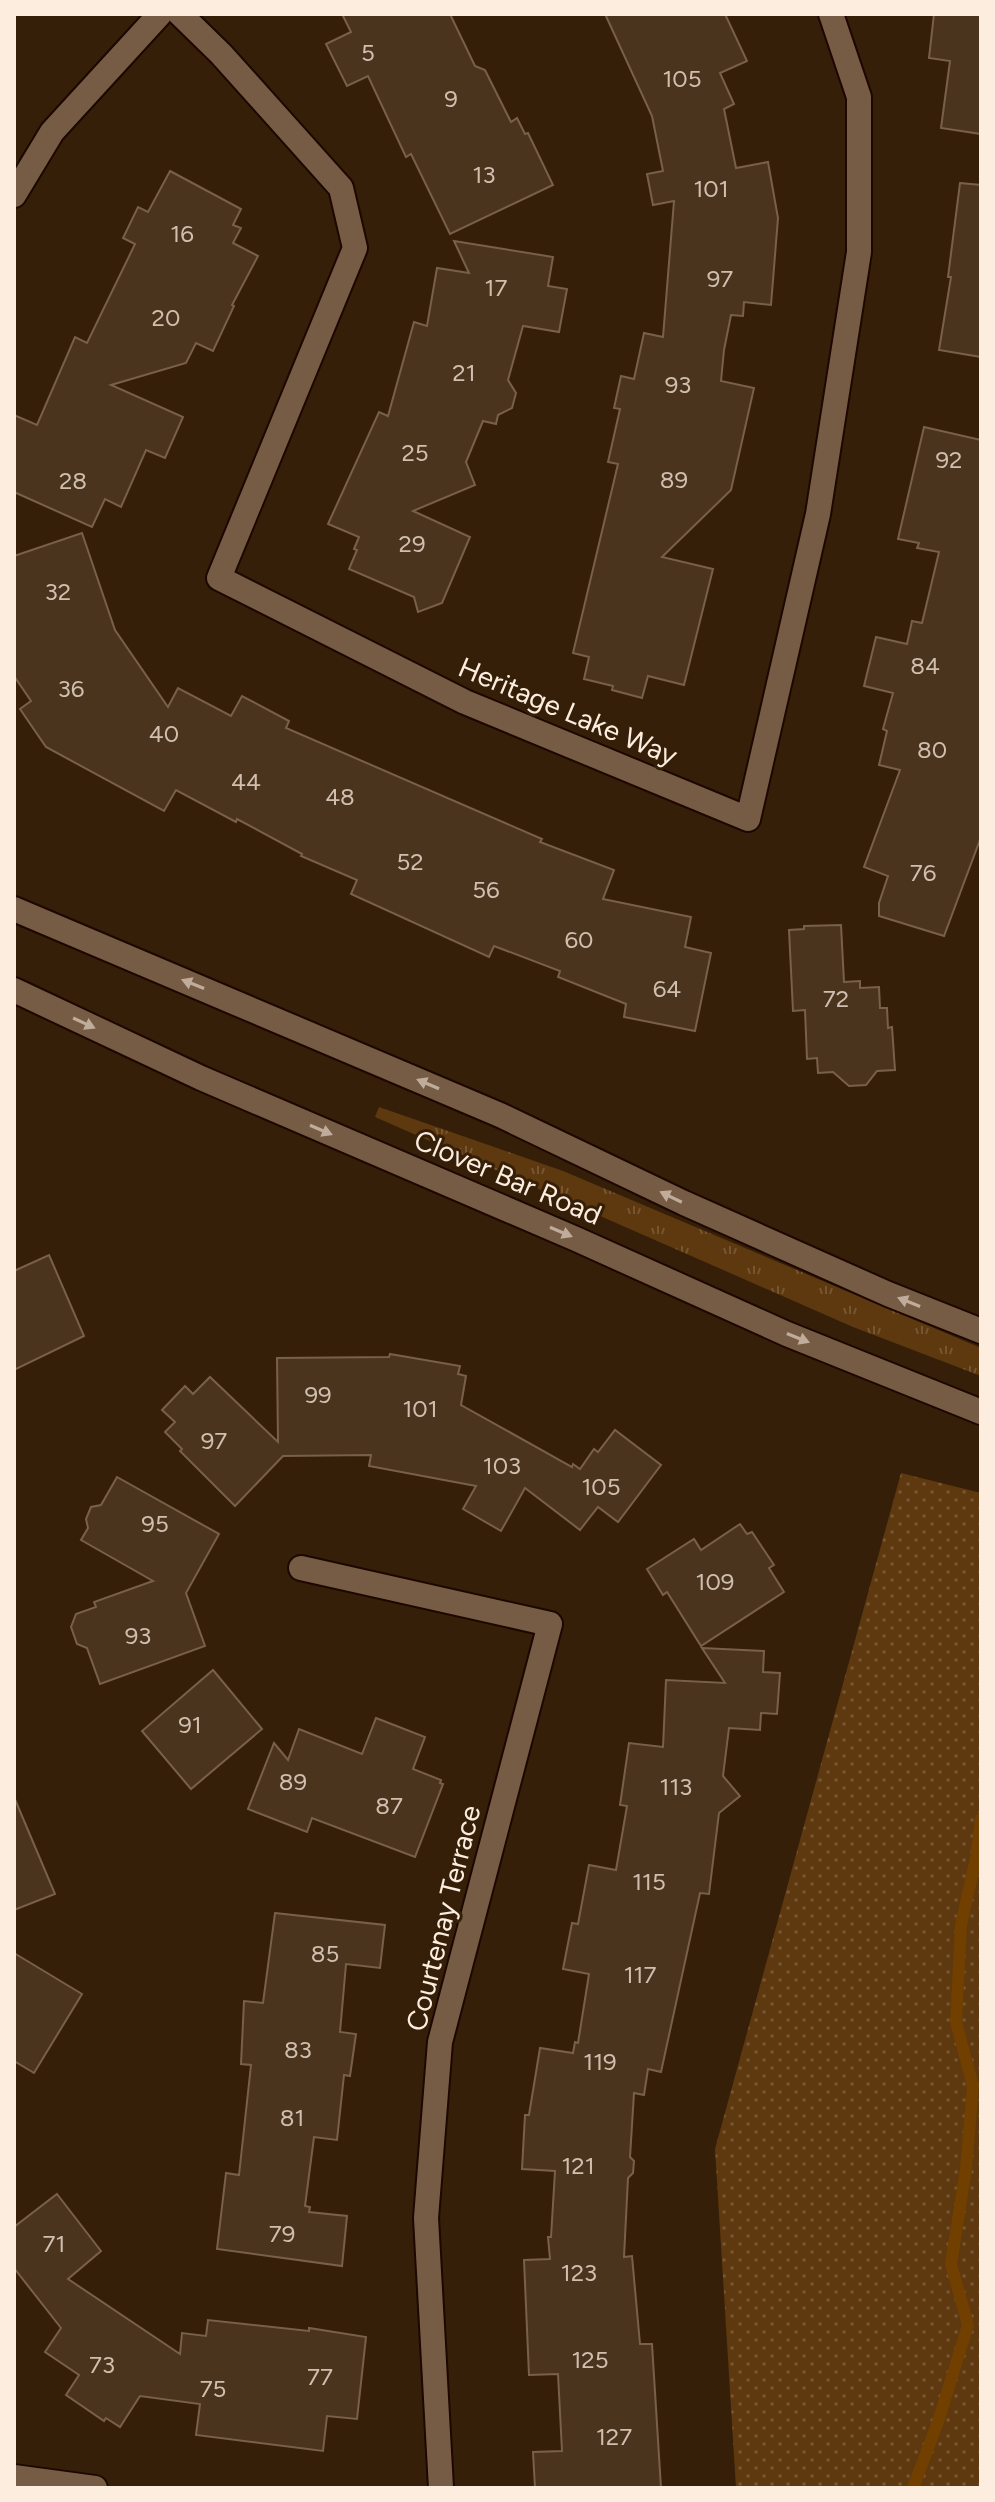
<svg xmlns="http://www.w3.org/2000/svg" width="995" height="2502" font-family="Figtree,sans-serif">
  <style>
    .grass { fill: url(#grass-tufts) }
    .park { fill: url(#park-dots) }
    .lines { fill: none; stroke-linecap: round; stroke-linejoin: round }
    .stream { stroke: #714000; stroke-width: 12 }
    .building { fill: #4b341e; stroke: #796048; stroke-width: 2 }
    .street-casing { stroke: #1c0800; stroke-width: 28 }
    .secondary-casing { stroke: #1c0800; stroke-width: 28 }
    .street { stroke: #765c45; stroke-width: 24 }
    .secondary { stroke: #765c45; stroke-width: 24 }
    .oneway { fill: #c0ac9a }
    .labels { text-anchor: middle; dominant-baseline: central; stroke-width: 6; stroke-linejoin: round; paint-order: stroke }
    .number-label { font-size: 24px; fill: #d0bfaf }
    .street-label { font-size: 28px; fill: #fceddf; stroke: #351f09 }
  </style>
  <defs>
    <pattern id="grass-tufts" width="24" height="20" patternUnits="userSpaceOnUse" patternTransform="scale(2)"><rect width="24" height="20" fill="#5e380e"/><path d="M3 7l-1-3M5 7V3M7 7l1-3M15 17l-1-3M17 17v-4M19 17l1-3" fill="none" stroke="#765531"/></pattern>
    <pattern id="park-dots" width="8" height="8" patternUnits="userSpaceOnUse" patternTransform="scale(2)"><rect width="8" height="8" fill="#5e380e"/><path d="M2 2h.1M6 6h.1" fill="none" stroke="#765531" stroke-width="1.8" stroke-linecap="round"/></pattern>
  </defs>
  <rect width="100%" height="100%" fill="#351f09"/>
  <!-- grass -->
  <polygon class="grass" points="379,1107 563,1171 981,1348 981,1376 853,1327 375,1117"/>
  <!-- park -->
  <polygon class="park" points="901,1473 981,1493 981,2488 736,2488 715,2149"/>
  <g class="lines">
    <!-- stream -->
    <polyline class="stream" points="913,2488 938,2422 968,2325 951,2264 966,2169 973,2086 956,2022 961,1925 976,1858 981,1819"/>
  </g>
  <!-- building -->
  <g class="building">
    <polygon points="342,14 450,14 475,66 485,70 511,122 517,118 525,134 528,133 553,185 450,234 411,154 406,157 368,76 347,86 326,44 351,32"/>
    <polygon points="605,14 725,14 747,61 720,73 734,104 724,109 736,168 768,162 778,218 771,305 744,302 743,316 731,315 724,350 721,381 754,388 731,490 662,557 713,569 684,685 648,676 642,698 612,690 613,686 584,679 589,657 573,653 618,464 608,462 620,409 614,408 621,376 634,379 644,333 663,337 674,201 653,205 647,174 663,171 652,116"/>
    <polygon points="934,14 981,14 981,134 941,128 950,61 929,58"/>
    <polygon points="170,171 241,209 233,225 241,228 233,243 258,256 232,305 234,306 213,351 196,343 186,363 111,385 183,417 165,458 146,450 121,507 105,499 92,527 14,492 14,415 37,425 75,337 87,343 135,244 123,238 138,207 148,212"/>
    <polygon points="960,183 981,185 981,357 939,350 951,277 948,277"/>
    <polygon points="454,241 553,257 548,286 567,289 559,332 523,326 508,380 516,393 512,408 498,415 496,424 483,421 466,462 475,485 413,511 470,537 442,603 418,612 414,597 349,569 357,550 354,549 359,537 328,524 379,412 388,416 414,322 427,326 437,268 469,273"/>
    <polygon points="924,427 981,440 981,837 944,936 879,916 879,903 888,876 864,867 900,770 879,765 887,731 883,729 893,693 864,686 876,637 907,644 912,621 922,623 939,552 917,548 919,543 898,539"/>
    <polygon points="82,533 115,630 168,707 178,688 231,716 242,696 289,721 286,728 542,839 540,842 614,870 603,899 691,917 685,947 711,953 695,1031 624,1017 626,1004 558,977 560,971 494,946 489,957 351,894 357,880 301,856 302,854 237,819 236,822 176,790 164,811 46,747 20,709 31,701 14,676 14,556"/>
    <polygon points="841,925 844,982 860,981 860,988 879,987 880,1008 887,1008 888,1028 892,1027 895,1070 877,1071 866,1085 849,1086 833,1072 818,1073 817,1058 807,1059 805,1010 793,1011 789,930 804,929 804,926"/>
    <polygon points="49,1255 84,1336 14,1370 14,1271"/>
    <polygon points="390,1354 460,1366 458,1374 466,1376 461,1405 572,1467 573,1464 580,1469 594,1449 598,1452 615,1430 661,1465 618,1522 598,1507 580,1530 525,1488 501,1531 463,1509 476,1486 369,1466 371,1455 283,1456 235,1506 180,1451 182,1449 165,1432 175,1422 162,1410 185,1386 193,1394 210,1377 278,1442 277,1358 389,1357"/>
    <polygon points="117,1477 219,1534 186,1593 205,1646 100,1684 87,1648 77,1644 71,1627 76,1614 96,1607 94,1602 153,1581 81,1540 88,1528 86,1519 91,1507 101,1505"/>
    <polygon points="740,1524 747,1534 752,1532 774,1565 769,1568 784,1592 701,1646 667,1592 663,1595 647,1569 694,1539 701,1550"/>
    <polygon points="702,1648 764,1651 763,1672 780,1673 777,1714 761,1713 760,1730 729,1728 723,1776 740,1796 719,1813 709,1894 700,1893 661,2072 648,2069 644,2095 634,2093 630,2157 634,2161 633,2173 628,2178 624,2257 632,2256 640,2344 652,2344 661,2488 535,2488 533,2452 562,2451 558,2374 529,2375 524,2260 550,2259 548,2237 551,2237 555,2171 522,2169 525,2115 529,2115 540,2048 573,2053 575,2042 578,2043 589,1974 563,1969 572,1923 578,1924 589,1865 616,1870 627,1806 620,1805 629,1743 663,1747 666,1680 725,1683"/>
    <polygon points="213,1670 262,1729 191,1789 142,1731"/>
    <polygon points="376,1718 425,1737 413,1769 441,1780 440,1783 443,1784 415,1857 312,1818 307,1832 248,1809 274,1743 288,1760 299,1729 362,1754"/>
    <polygon points="14,1797 55,1894 14,1910"/>
    <polygon points="275,1913 385,1925 380,1968 346,1964 340,2032 356,2034 350,2076 344,2075 337,2140 314,2137 305,2206 310,2207 309,2212 347,2216 342,2266 217,2249 226,2173 239,2175 251,2065 241,2064 244,2001 263,2003"/>
    <polygon points="14,1953 82,1994 34,2073 14,2061"/>
    <polygon points="57,2194 101,2251 68,2279 180,2354 182,2333 206,2336 208,2320 309,2331 309,2328 366,2337 357,2419 327,2416 323,2451 196,2435 200,2404 140,2396 120,2427 106,2418 104,2421 66,2395 79,2375 45,2352 61,2328 14,2268 14,2227"/>
  </g>
  <g class="lines">
    <defs>
      <g id="street">
        <polyline points="180,14 221,54 341,188 355,248 219,578 465,702 748,819 818,514 859,252 859,97 831,14"/>
        <polyline points="301,1568 550,1624 440,2042 426,2218 441,2488"/>
        <polyline points="14,2477 95,2488"/>
      </g>
      <g id="secondary">
        <polyline points="14,195 52,132 160,14"/>
        <polyline points="14,909 500,1115 684,1203 888,1294 981,1331"/>
        <polyline points="14,990 201,1078 576,1239 787,1334 981,1412"/>
      </g>
    </defs>
    <!-- street casing -->
    <use href="#street" class="street-casing"/>
    <!-- secondary casing -->
    <use href="#secondary" class="secondary-casing"/>
    <!-- street -->
    <use href="#street" class="street"/>
    <!-- secondary -->
    <use href="#secondary" class="secondary"/>
  </g>
  <!-- one-way arrows -->
  <defs><path id="oneway-solid" d="M-6-.8H1V-3.2L6.5 0L1 3.2V.8H-6Z" transform="scale(2)"/></defs>
  <g class="oneway">
    <use href="#oneway-solid" transform="translate(193 984) rotate(-158)"/>
    <use href="#oneway-solid" transform="translate(84 1023) rotate(25)"/>
    <use href="#oneway-solid" transform="translate(428 1084) rotate(-157)"/>
    <use href="#oneway-solid" transform="translate(321 1130) rotate(23)"/>
    <use href="#oneway-solid" transform="translate(671 1197) rotate(-154)"/>
    <use href="#oneway-solid" transform="translate(561 1232) rotate(23)"/>
    <use href="#oneway-solid" transform="translate(909 1302) rotate(-158)"/>
    <use href="#oneway-solid" transform="translate(798 1338) rotate(22)"/>
  </g>
  <g class="labels">
    <!-- number labels -->
    <g class="number-label">
      <text x="368" y="52">5</text>
      <text x="682" y="78">105</text>
      <text x="451" y="98">9</text>
      <text x="484" y="174">13</text>
      <text x="711" y="188">101</text>
      <text x="182" y="233">16</text>
      <text x="720" y="278">97</text>
      <text x="496" y="287">17</text>
      <text x="166" y="317">20</text>
      <text x="464" y="372">21</text>
      <text x="678" y="384">93</text>
      <text x="415" y="452">25</text>
      <text x="949" y="459">92</text>
      <text x="674" y="479">89</text>
      <text x="73" y="480">28</text>
      <text x="412" y="543">29</text>
      <text x="58" y="591">32</text>
      <text x="925" y="665">84</text>
      <text x="71" y="688">36</text>
      <text x="164" y="733">40</text>
      <text x="932" y="749">80</text>
      <text x="246" y="781">44</text>
      <text x="340" y="796">48</text>
      <text x="410" y="861">52</text>
      <text x="923" y="872">76</text>
      <text x="486" y="889">56</text>
      <text x="579" y="939">60</text>
      <text x="667" y="988">64</text>
      <text x="836" y="998">72</text>
      <text x="318" y="1394">99</text>
      <text x="420" y="1408">101</text>
      <text x="214" y="1440">97</text>
      <text x="502" y="1465">103</text>
      <text x="601" y="1486">105</text>
      <text x="155" y="1523">95</text>
      <text x="715" y="1581">109</text>
      <text x="138" y="1635">93</text>
      <text x="190" y="1724">91</text>
      <text x="293" y="1781">89</text>
      <text x="676" y="1786">113</text>
      <text x="389" y="1805">87</text>
      <text x="649" y="1881">115</text>
      <text x="325" y="1953">85</text>
      <text x="640" y="1974">117</text>
      <text x="298" y="2049">83</text>
      <text x="600" y="2061">119</text>
      <text x="292" y="2117">81</text>
      <text x="578" y="2165">121</text>
      <text x="282" y="2233">79</text>
      <text x="54" y="2243">71</text>
      <text x="579" y="2272">123</text>
      <text x="590" y="2359">125</text>
      <text x="102" y="2364">73</text>
      <text x="320" y="2376">77</text>
      <text x="213" y="2388">75</text>
      <text x="614" y="2436">127</text>
    </g>
    <!-- street labels -->
    <g class="street-label">
      <text transform="translate(568 711) rotate(23)">Heritage Lake Way</text>
      <text transform="translate(508 1177) rotate(23)">Clover Bar Road</text>
      <text transform="translate(443 1918) rotate(-76)">Courtenay Terrace</text>
    </g>
  </g>
  <!-- border -->
  <rect width="995" height="2502" fill="none" stroke="#fceddf" stroke-width="32"/>
</svg>
